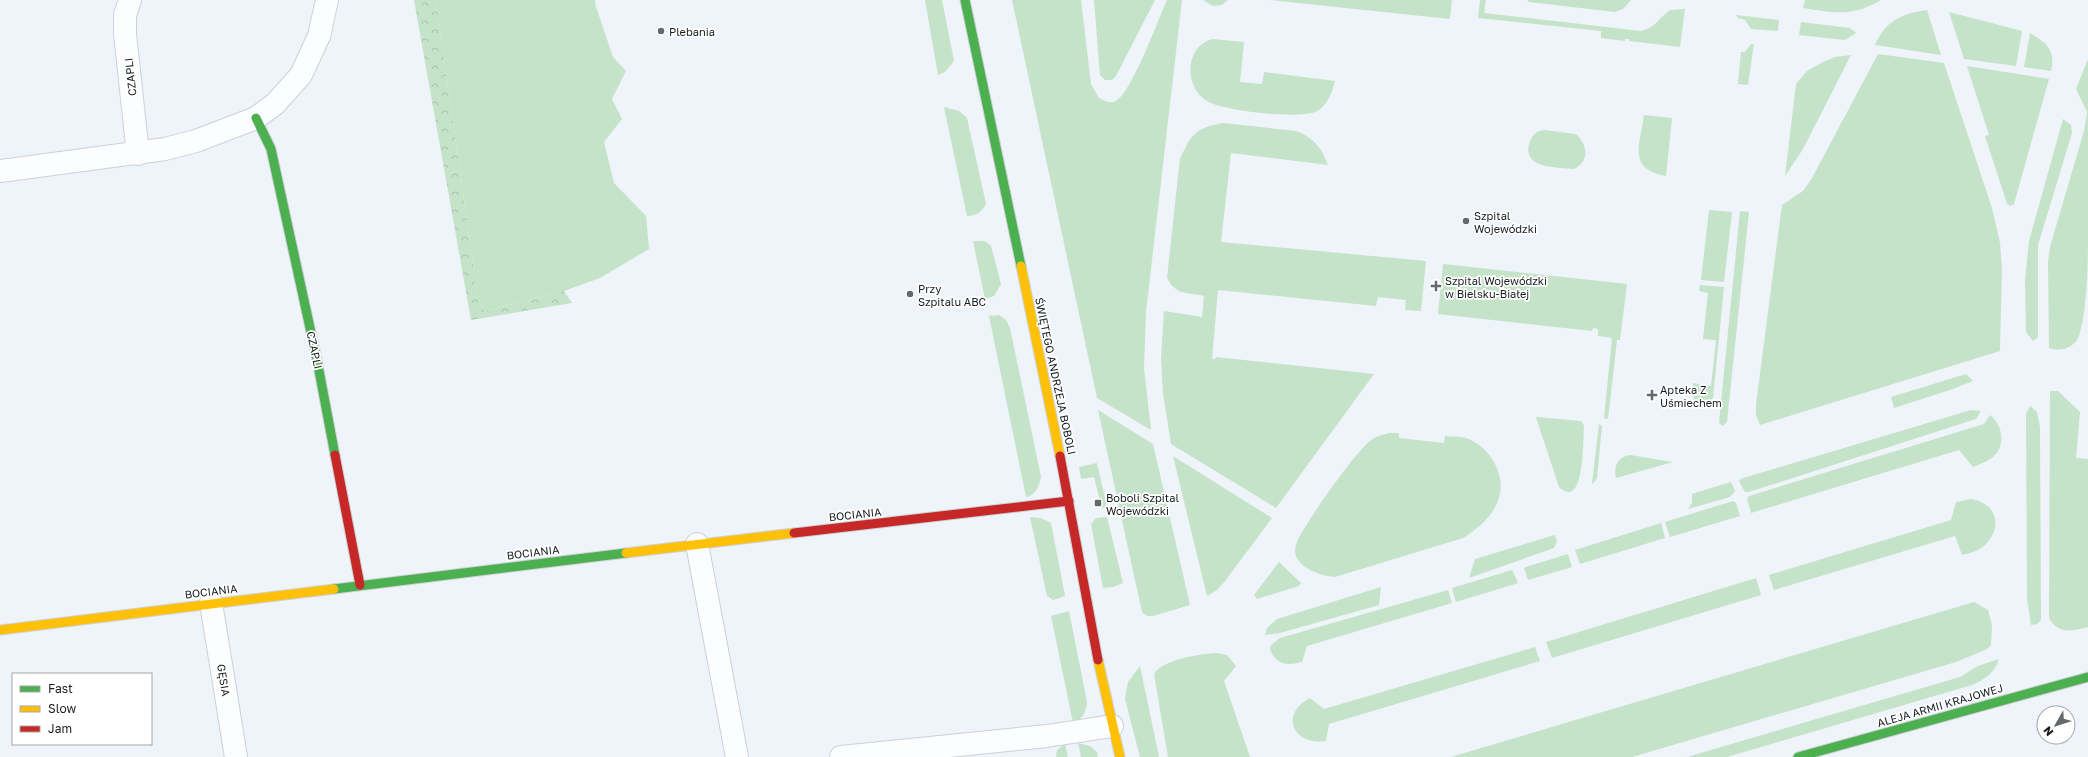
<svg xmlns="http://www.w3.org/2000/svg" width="2088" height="757" font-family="'Golos Text',sans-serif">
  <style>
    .grass { fill: #c5e3c8 }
    .forest { fill: url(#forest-crowns) }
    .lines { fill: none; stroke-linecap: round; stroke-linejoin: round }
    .street-casing { stroke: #ccd1d5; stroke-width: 24 }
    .fast-casing { stroke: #ccd1d5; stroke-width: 11 }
    .slow-casing { stroke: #ccd1d5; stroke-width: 11 }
    .jam-casing { stroke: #ccd1d5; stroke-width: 11 }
    .street { stroke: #fcfdfe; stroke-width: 22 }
    .fast { stroke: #4caf50; stroke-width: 9 }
    .slow { stroke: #ffc107; stroke-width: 9 }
    .jam { stroke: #c62828; stroke-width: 9 }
    .poi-dot { fill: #64696d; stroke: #fff; stroke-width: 1.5 }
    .labels { text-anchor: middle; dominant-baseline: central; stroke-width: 3.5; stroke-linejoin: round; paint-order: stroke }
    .poi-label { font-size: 11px; fill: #1a1e21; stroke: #fff; text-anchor: start }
    .street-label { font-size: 11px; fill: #1a1e21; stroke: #fff }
  </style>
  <defs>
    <pattern id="forest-crowns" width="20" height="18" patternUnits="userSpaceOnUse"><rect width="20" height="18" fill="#c5e3c8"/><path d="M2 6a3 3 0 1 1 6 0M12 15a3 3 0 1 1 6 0" fill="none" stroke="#a9c2ac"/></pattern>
  </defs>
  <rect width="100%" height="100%" fill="#eef4f9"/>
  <!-- grass -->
  <g class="grass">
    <polygon points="436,0 595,0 596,7 613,57 626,71 612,99 622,119 604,142 614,183 646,216 649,249 600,278 564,291 486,311 479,306"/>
    <polygon points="925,0 942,0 954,61 945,72 938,75"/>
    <path d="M1012 0H1081L1091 84 1099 98C1105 101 1110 104 1116 101 1132 92 1158 20 1167 0H1182L1146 312 1144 368 1151 430 1097 398Z"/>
    <polygon points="1094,0 1155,0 1116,76 1112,80 1105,80 1100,75"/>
    <polygon points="1203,0 1228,0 1222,5 1213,6"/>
    <polygon points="1269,0 1452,0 1450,19"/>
    <path d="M1480 0H1486L1484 13 1641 31C1655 28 1659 18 1670 10L1685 9 1680 47 1629 41V39H1625V41L1601 38V31L1478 18Z"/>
    <polygon points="1527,0 1631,0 1623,9 1615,12 1529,2"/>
    <path d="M1805 0H1881C1852 17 1835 13 1803 8Z"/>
    <path d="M1927 10 1941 55 1875 45C1884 22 1903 13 1927 10Z"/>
    <polygon points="1949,12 2022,31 2016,66 1964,59"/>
    <polygon points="1736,15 1779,20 1778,31 1751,29 1745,20 1738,18"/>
    <polygon points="1801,22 1850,28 1856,33 1845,40 1799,35"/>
    <path d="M2030 33C2047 43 2056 51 2051 71L2024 67Z"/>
    <path d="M1213 39 1244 42 1240 82 1262 84 1264 72 1335 81C1332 92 1328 105 1317 111 1301 120 1223 111 1207 101 1184 88 1184 46 1213 39Z"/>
    <polygon points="1751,44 1754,44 1748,85 1738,84 1741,52 1745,52"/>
    <polygon points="1878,54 1944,63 1992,208 2000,243 2002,269 2000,351 1760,425 1756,415 1756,404 1782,205 1803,191 1812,178"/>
    <polygon points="1851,55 1803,149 1785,176 1796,84 1807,71 1823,62 1835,57"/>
    <path d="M2088 59C2088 115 2088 171 2088 227 2088 257 2088 308 2079 336 2074 348 2061 352 2049 348L2048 262 2050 247 2084 131 2087 112 2076 89Z"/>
    <polygon points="1967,66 2049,79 2014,204 2010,206 2007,204 1985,136 1989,135"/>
    <path d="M944 107 959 111 967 118 986 204C982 212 976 216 967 216Z"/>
    <path d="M1644 115 1672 118 1666 176C1627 169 1640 145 1644 115Z"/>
    <polygon points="2063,119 2071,125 2072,133 2038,245 2038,337 2033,341 2026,332 2025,280 2029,241"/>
    <path d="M1223 123 1296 131C1313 137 1322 148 1328 165L1231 153 1221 242 1426 261 1421 311 1405 310 1406 300 1378 297 1376 306 1218 290 1212 359H1215L1216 357 1374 374 1276 508 1171 444 1163 394 1161 359 1164 311 1202 317 1204 296C1188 292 1176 296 1167 278L1180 158 1190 139 1198 131 1209 126Z"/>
    <path d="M1544 130 1576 134C1588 146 1590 160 1574 169 1556 167 1520 169 1530 141 1533 134 1537 131 1544 130Z"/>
    <polygon points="1709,210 1732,212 1724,282 1701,280"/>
    <polygon points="1740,211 1749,212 1727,422 1723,426 1719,423"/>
    <polygon points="973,241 985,241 991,246 1001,284 994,296 985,299"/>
    <polygon points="1443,264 1627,284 1620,340 1617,340 1608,419 1604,418 1612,338 1598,336 1598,329 1593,328 1592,331 1438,314"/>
    <path d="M1700 285 1724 287 1713 398 1705 405C1692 405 1692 393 1693 383L1711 386 1716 340 1703 339 1708 293 1699 291Z"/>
    <path d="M999 315 1006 320 1010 328 1041 477C1039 486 1036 495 1026 497L989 316Z"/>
    <polygon points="1966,374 1973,381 1953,389 1894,408 1891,397"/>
    <path d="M2050 391H2058L2080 412 2076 458 2088 459V627C2071 631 2059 635 2049 618Z"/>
    <polygon points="2030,406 2037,412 2040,427 2041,620 2037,624 2031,625 2027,598 2026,414"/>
    <polygon points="1098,410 1153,444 1190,605 1153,616 1147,616 1142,612"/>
    <polygon points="1971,410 1981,411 1976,419 1749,492 1745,492 1739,481 1740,479"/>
    <path d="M1990 415C2003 425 2006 446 1993 457 1987 462 1980 464 1973 467L1959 450 1751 513 1747 499 1749 496 1984 424Z"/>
    <path d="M1536 417 1581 421 1584 426C1583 438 1585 512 1559 487Z"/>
    <polygon points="1599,424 1602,426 1597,478 1593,484 1592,483"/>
    <path d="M1389 433H1399V438L1444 443 1445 436C1452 437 1460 436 1466 438 1478 442 1488 452 1494 462 1512 495 1491 521 1463 538L1335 577C1321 576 1296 568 1295 551 1295 548 1296 544 1297 542 1303 526 1357 450 1370 441 1376 436 1382 435 1389 433Z"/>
    <path d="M1630 455 1673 462 1616 478C1613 466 1618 457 1630 455Z"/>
    <polygon points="1173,456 1272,518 1225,581 1217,590 1207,596"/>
    <polygon points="1097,463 1107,507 1102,508 1094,477 1081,479 1079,467"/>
    <polygon points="1731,482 1735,491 1730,497 1688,509 1692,503 1692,494"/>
    <path d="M1971 499C1996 503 2004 526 1985 545 1979 551 1971 553 1962 555L1955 536 1774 590 1769 575 1951 520 1956 502Z"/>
    <polygon points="1733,501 1736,503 1740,516 1670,537 1665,522"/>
    <polygon points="1030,517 1041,518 1051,523 1065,596 1053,600 1047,596"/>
    <polygon points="1107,517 1123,583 1113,587 1103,588 1091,524 1096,518"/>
    <polygon points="1661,523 1665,538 1580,564 1575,550"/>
    <polygon points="1555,535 1557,541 1554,548 1469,578 1475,559"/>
    <polygon points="1568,554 1572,567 1528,580 1524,568 1526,567"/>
    <polygon points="1279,562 1301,583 1299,586 1257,599 1254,595"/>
    <polygon points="1512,570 1518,583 1456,602 1452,588"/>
    <polygon points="1756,578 1761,595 1552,658 1546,642"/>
    <polygon points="1381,587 1379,605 1280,633 1265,635 1267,628 1277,619"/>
    <path d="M1448 590 1452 603 1307 646 1302 662C1287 666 1277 665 1270 650L1271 645 1280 638Z"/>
    <polygon points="1974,602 1988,610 1992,625 1991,645 1987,649 1956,662 1632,757 1451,757"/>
    <path d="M1069 611 1087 702C1086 712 1083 719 1073 723L1051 616Z"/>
    <path d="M1535 647 1540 661 1329 724 1326 741C1293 746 1279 714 1310 698L1324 709Z"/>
    <path d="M1217 653 1227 655 1236 666 1224 681 1250 757H1168L1154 674C1163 659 1201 654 1217 653Z"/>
    <path d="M1999 659C1995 673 1985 679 1972 685L1727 757H1687L1960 677 1978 666Z"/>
    <polygon points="1140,666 1159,757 1140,757 1125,699 1128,682"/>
    <polygon points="1078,743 1090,746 1097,752 1098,757 1081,757"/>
    <polygon points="1065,744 1068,757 1056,757 1057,750"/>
  </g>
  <!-- forest -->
  <polygon class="forest" points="414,0 436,0 479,306 486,311 564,291 572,303 471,320"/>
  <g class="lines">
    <defs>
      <g id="street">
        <polyline points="130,0 125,15 125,34 138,154"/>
        <polyline points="0,171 165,149 196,141 256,118 275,104 301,75 319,36 327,0"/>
        <polyline points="697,544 737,757"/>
        <polyline points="211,603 236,757"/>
        <polyline points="841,757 1047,736 1112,726"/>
      </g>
      <g id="fast">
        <polyline points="965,0 1021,266"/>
        <polyline points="256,118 271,149 317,360 335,455"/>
        <polyline points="334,589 626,553"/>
        <polyline points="1798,757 2088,677"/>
      </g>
      <g id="slow">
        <polyline points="1021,266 1060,456"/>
        <polyline points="626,553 794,533"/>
        <polyline points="0,630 334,589"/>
        <polyline points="1098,660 1120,757"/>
      </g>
      <g id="jam">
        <polyline points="335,455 360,585"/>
        <polyline points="1060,456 1098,660"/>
        <polyline points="794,533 1069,501"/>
      </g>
    </defs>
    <!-- street casing -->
    <use href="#street" class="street-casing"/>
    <!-- fast casing -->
    <use href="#fast" class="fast-casing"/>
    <!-- slow casing -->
    <use href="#slow" class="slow-casing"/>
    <!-- jam casing -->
    <use href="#jam" class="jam-casing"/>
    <!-- street -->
    <use href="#street" class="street"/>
    <!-- fast -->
    <use href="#fast" class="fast"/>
    <!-- slow -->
    <use href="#slow" class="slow"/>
    <!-- jam -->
    <use href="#jam" class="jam"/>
  </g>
  <!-- markers -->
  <g class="poi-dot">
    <circle cx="661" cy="31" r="4"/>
    <circle cx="1466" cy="221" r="4"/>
    <path d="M1434 280h4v4h4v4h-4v4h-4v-4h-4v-4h4z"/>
    <circle cx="910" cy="294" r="4"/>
    <path d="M1650 389h4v4h4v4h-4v4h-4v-4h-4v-4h4z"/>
    <rect x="1094" y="499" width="8" height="8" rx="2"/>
  </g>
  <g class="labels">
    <!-- poi labels -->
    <g class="poi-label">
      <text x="669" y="31">Plebania</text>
      <text x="1474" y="215">Szpital<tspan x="1474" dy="13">Wojewódzki</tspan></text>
      <text x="1445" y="280">Szpital Wojewódzki<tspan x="1445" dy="13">w Bielsku-Białej</tspan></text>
      <text x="918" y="288">Przy<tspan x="918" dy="13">Szpitalu ABC</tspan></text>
      <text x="1660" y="389">Apteka Z<tspan x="1660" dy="13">Uśmiechem</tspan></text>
      <text x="1106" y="497">Boboli Szpital<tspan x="1106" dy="13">Wojewódzki</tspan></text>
    </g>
    <!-- street labels -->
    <g class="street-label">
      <text transform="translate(130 77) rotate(-96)">CZAPLI</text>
      <text transform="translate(315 350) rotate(78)">CZAPLI</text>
      <text transform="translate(1056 376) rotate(78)">ŚWIĘTEGO ANDRZEJA BOBOLI</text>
      <text transform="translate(855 514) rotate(-6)">BOCIANIA</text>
      <text transform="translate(533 552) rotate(-7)">BOCIANIA</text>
      <text transform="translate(211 591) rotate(-7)">BOCIANIA</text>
      <text transform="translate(224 680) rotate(81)">GĘSIA</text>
      <text transform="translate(1940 705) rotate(-16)">ALEJA ARMII KRAJOWEJ</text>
    </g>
  </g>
  <!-- legend -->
  <rect x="12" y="673" width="140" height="72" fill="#ffffff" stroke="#a3a5a6"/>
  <rect x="20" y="686" width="20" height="6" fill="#4caf50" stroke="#a3a5a6"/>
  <text x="48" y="693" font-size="12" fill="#1a1e21">Fast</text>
  <rect x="20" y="706" width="20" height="6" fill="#ffc107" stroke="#a3a5a6"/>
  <text x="48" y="713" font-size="12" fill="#1a1e21">Slow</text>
  <rect x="20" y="726" width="20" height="6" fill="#c62828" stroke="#a3a5a6"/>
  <text x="48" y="733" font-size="12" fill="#1a1e21">Jam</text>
  <!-- north arrow -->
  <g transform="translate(2056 725) rotate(231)"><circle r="19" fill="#ffffff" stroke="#a3a5a6"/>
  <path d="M0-3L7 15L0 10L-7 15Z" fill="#64696d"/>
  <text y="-6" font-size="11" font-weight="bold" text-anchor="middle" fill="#1a1e21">N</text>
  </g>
</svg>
